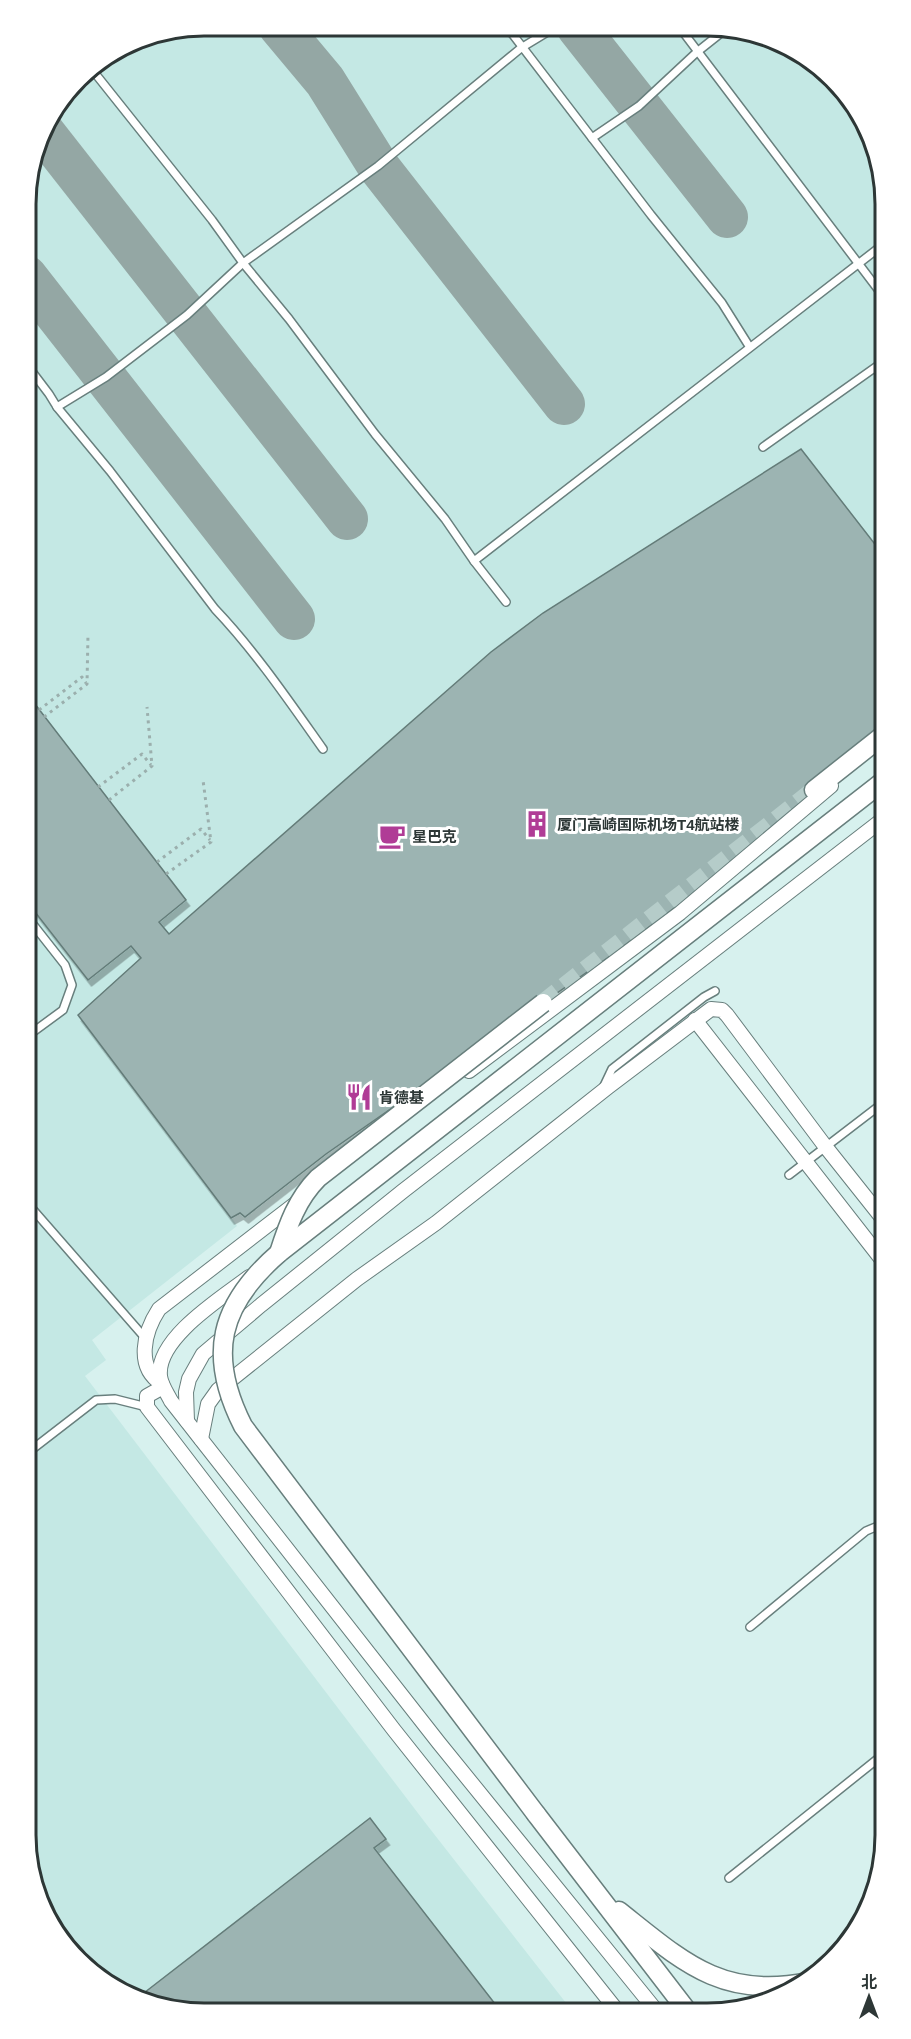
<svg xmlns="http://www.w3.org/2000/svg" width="911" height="2039" font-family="Helvetica,'Noto Sans SC',sans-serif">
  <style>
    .built { fill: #c4e8e4 }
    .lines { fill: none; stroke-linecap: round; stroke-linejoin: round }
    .taxiway { stroke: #94a7a4; stroke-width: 42 }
    .building { fill: #9cb4b2; stroke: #647c79; stroke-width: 1.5; filter: url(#shadow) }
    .tertiary-tunnel { stroke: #b5ccc9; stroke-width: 18; stroke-dasharray: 18 9; stroke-linecap: butt }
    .service-casing { stroke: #687f7d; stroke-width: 10 }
    .minor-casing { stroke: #687f7d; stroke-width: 16 }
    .tertiary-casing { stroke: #687f7d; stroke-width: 21 }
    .path { stroke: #9bafad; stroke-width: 3; stroke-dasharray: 3 4.5; stroke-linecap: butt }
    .service { stroke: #fff; stroke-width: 7 }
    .minor { stroke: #fff; stroke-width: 14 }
    .tertiary { stroke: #fff; stroke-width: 18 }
    .tertiary-bridge-casing { stroke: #687f7d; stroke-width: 21; stroke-linecap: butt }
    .tertiary-bridge { stroke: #fff; stroke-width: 18 }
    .labels { text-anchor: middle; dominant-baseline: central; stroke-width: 6; stroke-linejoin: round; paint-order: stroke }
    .poi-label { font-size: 15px; font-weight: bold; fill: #2d3736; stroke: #fff; text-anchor: start }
    .rim { fill: none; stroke: #2d3736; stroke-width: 3 }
  </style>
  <defs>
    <filter id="shadow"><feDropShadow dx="3.5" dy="6" stdDeviation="0" flood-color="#0004"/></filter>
  </defs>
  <rect width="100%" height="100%" fill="#d7f1ee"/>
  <!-- built -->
  <polygon class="built" points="204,26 742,29 825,70 879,157 881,724 793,810 693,894 613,954 326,1154 245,1217 240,1213 232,1218 237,1226 92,1340 106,1360 85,1376 427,1825 570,2008 169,2010 86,1969 32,1882 26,192 44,125 86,70 136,39"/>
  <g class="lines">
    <!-- taxiway -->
    <g class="taxiway">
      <polyline points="279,26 325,81 378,166 564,404"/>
      <polyline points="578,28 727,217"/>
      <polyline points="42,130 347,519"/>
      <polyline points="26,276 294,619"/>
    </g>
  </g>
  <!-- building -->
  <g class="building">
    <polygon points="801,449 881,552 881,724 793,810 693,894 613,954 326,1154 245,1217 240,1213 231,1218 78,1015 141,958 131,946 88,980 28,903 28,695 186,900 159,922 169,934 491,652 543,613"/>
    <polygon points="370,1818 386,1839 374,1848 499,2009 169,2010 140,1996"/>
  </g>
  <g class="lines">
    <!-- tertiary-tunnel -->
    <polyline class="tertiary-tunnel" points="543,1003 814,790"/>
    <defs>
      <g id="service">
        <polyline points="507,27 651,215 722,303 749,346"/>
        <polyline points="680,28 880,292"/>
        <polyline points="90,67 212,220 243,263 289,319 375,434 445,519 474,561 506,602"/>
        <polyline points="592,138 639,106 697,52 726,29"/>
        <path d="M27 365 49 394 57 407 110 471 215 609C255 651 289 701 323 749"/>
        <polyline points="57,407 106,377 187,315 243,263 378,166 521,48 554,28"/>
        <polyline points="763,447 880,364"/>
        <polyline points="474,561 880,247"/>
        <polyline points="28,918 65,965 72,985 63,1010 29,1035"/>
        <polyline points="603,1088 612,1069 704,997 715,991"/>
        <polyline points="789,1175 879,1106"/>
        <polyline points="29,1205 146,1339"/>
        <polyline points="30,1451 96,1400 115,1399 147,1407"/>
        <polyline points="750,1627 866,1531 878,1526 884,1527"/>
        <polyline points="729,1878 885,1753"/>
      </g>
      <g id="minor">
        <polyline points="695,1020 883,1261"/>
        <polyline points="469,1071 680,913 831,786"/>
        <path d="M249 1277C223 1297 156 1338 160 1376 161 1385 167 1393 171 1401L439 1743 654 2008"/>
        <path d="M162 1384C135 1367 144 1332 159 1309L299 1201"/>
        <polyline points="163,1387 147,1396 147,1407 394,1730 615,2008"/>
        <polyline points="187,1421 186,1392 189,1379 203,1354 261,1305 403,1191 882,820"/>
        <polyline points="201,1439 208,1404 218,1390 357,1279 436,1223 608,1087 711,1009 722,1010 727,1015 825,1146 883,1219"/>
      </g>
      <g id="tertiary">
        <polyline points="814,790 881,737"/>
        <polyline points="536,1814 685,2008"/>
        <path d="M619 1911C682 1961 722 2000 808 1982"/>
      </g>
    </defs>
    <!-- service casing -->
    <use href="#service" class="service-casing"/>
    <!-- minor casing -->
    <use href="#minor" class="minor-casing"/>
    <!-- tertiary casing -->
    <use href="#tertiary" class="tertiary-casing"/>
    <!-- path -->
    <g class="path">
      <polyline points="27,601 28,561"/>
      <polyline points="39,710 82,677 86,683"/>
      <polyline points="44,717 87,684 88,634"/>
      <polyline points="98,787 142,754 151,765"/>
      <polyline points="109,800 152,766 147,707"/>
      <polyline points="157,862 201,829 210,840"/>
      <polyline points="166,874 211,842 203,780"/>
    </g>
    <!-- service -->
    <use href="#service" class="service"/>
    <!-- minor -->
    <use href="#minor" class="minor"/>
    <!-- tertiary -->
    <use href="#tertiary" class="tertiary"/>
    <defs>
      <g id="tertiary-bridge">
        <path d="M279 1253C288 1225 297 1199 318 1178L543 1003"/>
        <path d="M536 1814 243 1426C207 1355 219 1305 279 1253L881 783"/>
      </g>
    </defs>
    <!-- tertiary-bridge casing -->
    <use href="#tertiary-bridge" class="tertiary-bridge-casing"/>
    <!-- tertiary-bridge -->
    <use href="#tertiary-bridge" class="tertiary-bridge"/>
  </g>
  <!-- icons -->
  <defs>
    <symbol id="building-bare" viewBox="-9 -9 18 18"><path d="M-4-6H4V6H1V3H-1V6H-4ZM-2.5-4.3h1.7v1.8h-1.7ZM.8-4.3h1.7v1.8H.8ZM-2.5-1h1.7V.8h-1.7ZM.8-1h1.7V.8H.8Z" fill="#b03c96" stroke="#fff" stroke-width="2.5" paint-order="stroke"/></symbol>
    <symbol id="cafe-bare" viewBox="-9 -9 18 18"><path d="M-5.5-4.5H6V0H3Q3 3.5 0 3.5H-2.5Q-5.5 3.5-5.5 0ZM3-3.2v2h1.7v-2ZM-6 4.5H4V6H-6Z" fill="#b03c96" stroke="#fff" stroke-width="2.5" paint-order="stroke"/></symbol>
    <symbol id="restaurant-bare" viewBox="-9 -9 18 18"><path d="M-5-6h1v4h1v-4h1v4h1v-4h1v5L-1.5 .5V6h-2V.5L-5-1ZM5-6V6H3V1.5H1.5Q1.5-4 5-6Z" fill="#b03c96" stroke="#fff" stroke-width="2.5" paint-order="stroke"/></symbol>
  </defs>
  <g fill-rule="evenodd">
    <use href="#building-bare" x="518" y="805" width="38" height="38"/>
    <use href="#cafe-bare" x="373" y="817" width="38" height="38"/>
    <use href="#restaurant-bare" x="340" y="1078" width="38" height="38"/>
  </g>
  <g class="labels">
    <!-- poi labels -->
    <g class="poi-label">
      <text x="557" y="824">厦门高崎国际机场T4航站楼</text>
      <text x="412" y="836">星巴克</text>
      <text x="379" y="1097">肯德基</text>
    </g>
  </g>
  <!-- crop -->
  <path d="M0 0H911V2039H0ZM204 36H707A168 168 0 0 1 875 204V1835A168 168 0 0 1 707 2003H204A168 168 0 0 1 36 1835V204A168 168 0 0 1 204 36Z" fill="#fff" fill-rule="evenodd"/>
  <path class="rim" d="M204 36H707A168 168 0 0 1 875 204V1835A168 168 0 0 1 707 2003H204A168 168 0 0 1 36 1835V204A168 168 0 0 1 204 36Z"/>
  <!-- north arrow -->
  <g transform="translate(869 1997)" stroke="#ffffff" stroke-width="4.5" paint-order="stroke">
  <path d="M0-4.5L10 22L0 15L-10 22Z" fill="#2d3736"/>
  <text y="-9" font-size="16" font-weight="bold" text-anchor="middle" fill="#2d3736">北</text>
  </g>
</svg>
